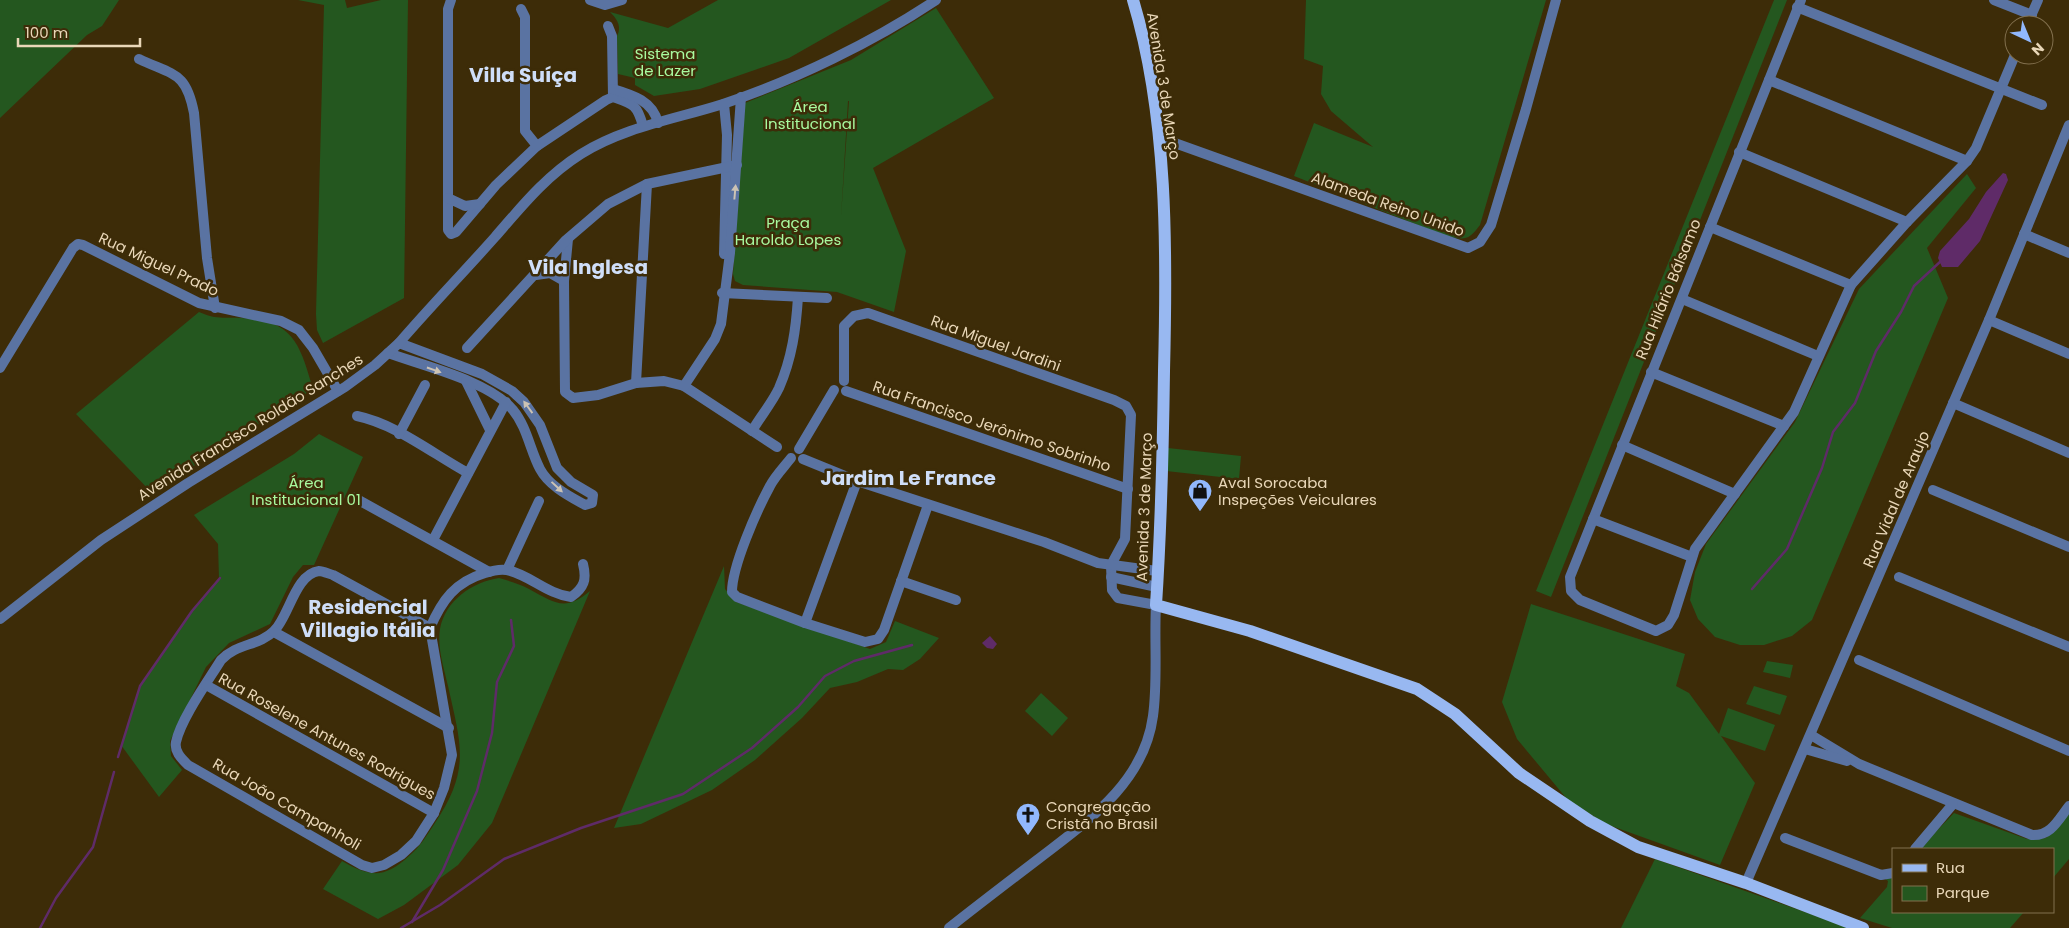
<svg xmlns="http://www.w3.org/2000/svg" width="2069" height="928" font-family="Poppins,sans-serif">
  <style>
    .green { fill: #24571f; fill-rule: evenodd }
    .water { fill: #5f2b68 }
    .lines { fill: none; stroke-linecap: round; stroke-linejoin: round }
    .stream { stroke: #5f2b68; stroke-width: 2.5 }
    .minor { stroke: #5a73a2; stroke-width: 10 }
    .major { stroke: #98b8f1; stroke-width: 12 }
    .oneway { fill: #ccc3b4 }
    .labels { text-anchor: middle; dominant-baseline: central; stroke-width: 5; stroke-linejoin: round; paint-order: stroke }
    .park-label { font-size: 15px; fill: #a8fa9f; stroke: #3d2c08 }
    .street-label { font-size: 15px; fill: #e9d7b8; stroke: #3d2c08 }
    .poi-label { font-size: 15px; fill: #e9d7b8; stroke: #3d2c08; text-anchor: start }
    .district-label { font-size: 20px; font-weight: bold; fill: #cfdef8; stroke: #3d2c08 }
  </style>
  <rect width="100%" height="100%" fill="#3d2c08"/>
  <!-- green -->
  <g class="green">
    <polygon points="0,0 119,0 102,26 87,35 0,118"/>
    <polygon points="298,0 345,0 347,8 381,0 408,0 404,298 323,343 317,330 316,314 324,5"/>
    <path d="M718 0H891L789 58 700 89 654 96 635 85V78L618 74 617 36C622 26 617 19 610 12L668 28Z"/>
    <path d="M1306 0H1546L1480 225C1468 241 1465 240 1446 236L1294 176 1314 123 1373 147 1331 111 1321 94 1323 66 1304 59Z"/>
    <polygon points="1774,0 1787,0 1551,597 1536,591"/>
    <path d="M936 8 994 98 873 168 906 251 894 312 837 292 743 285 735 281 733 274 745 103 851 60ZM848 101H849L841 217Z"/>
    <polygon points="1967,174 1976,188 1927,248 1948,298 1812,620 1792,636 1764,645 1740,645 1715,637 1698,619 1690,600 1695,572 1706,544 1795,422 1859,289"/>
    <path d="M199 312C218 320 222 317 241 318 294 320 300 345 313 389L152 493 76 414Z"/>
    <polygon points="319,434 363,457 314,565 303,565 293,577 270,624 229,643 206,667 170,741 171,756 182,770 159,797 121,745 140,686 192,611 219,579 218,544 194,515 294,454"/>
    <polygon points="1168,448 1241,456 1239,479 1166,471"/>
    <polygon points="724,566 725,589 736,602 870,649 886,642 895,621 939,638 920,659 903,670 888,669 857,682 830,688 802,718 755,760 712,790 641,824 614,828"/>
    <path d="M499 578C509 581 520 584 529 589 555 603 565 612 590 591L492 823 458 865 404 905 378 919 323 889 342 861C370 877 384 879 409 856 420 847 427 835 435 823 471 769 461 745 448 686 444 668 437 648 440 629 445 601 472 582 499 578Z"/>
    <polygon points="1531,604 1685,654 1676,686 1689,693 1719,734 1728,708 1775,725 1765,751 1721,736 1755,783 1720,865 1606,824 1567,799 1517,739 1502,702"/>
    <polygon points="1767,661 1793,665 1790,678 1763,672"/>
    <polygon points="1754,686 1787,696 1780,715 1746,704"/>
    <polygon points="1041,693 1068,718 1052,736 1025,711"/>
    <polygon points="2069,812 2069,859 2053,878 2053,849 1919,849 1954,813 2027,839 2046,838"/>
    <polygon points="1655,859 1850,928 1621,928"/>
    <polygon points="1893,876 1893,912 2024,912 2010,928 1892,928 1860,918 1887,887 1888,881 1884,878"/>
  </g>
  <!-- water -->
  <g class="water">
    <polygon points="2003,173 2006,174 2008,180 1980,241 1958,267 1942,267 1938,258 1940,251 1969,219 1986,192"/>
    <polygon points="990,636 997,644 993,649 987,648 982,643"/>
  </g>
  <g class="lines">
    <!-- stream -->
    <g class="stream">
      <polyline points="1752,589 1787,549 1822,468 1833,432 1855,403 1876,351 1901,312 1914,286 1941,261"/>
      <polyline points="118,757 140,686 192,611 220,578"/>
      <polyline points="412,922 443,870 477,791 492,733 497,682 514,646 511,620"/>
      <polyline points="40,928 56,898 93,847 114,772"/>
      <polyline points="401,928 440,905 504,859 581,828 683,794 752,748 798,707 825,676 854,661 912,645"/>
    </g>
    <!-- minor -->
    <g class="minor">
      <path d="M451 0 448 9V230L451 234 456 232 496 185 537 146 606 100 613 97C633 104 637 104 643 126"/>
      <polyline points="590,0 605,5 622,0"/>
      <polyline points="1801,0 1570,577 1571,591 1580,600 1656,631 1668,625 1674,615 1695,549 1794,412 1851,285 1907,222 1967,161 1976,148 2015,55"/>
      <polyline points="1994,0 2032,15"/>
      <polyline points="1797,7 2042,105"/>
      <polyline points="521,9 525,17 525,131 537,146"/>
      <polyline points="2027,25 2038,0"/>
      <polyline points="608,26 612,36 613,97"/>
      <path d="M139 59C175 76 186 72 194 113L207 258 215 308"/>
      <polyline points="1769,80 1967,161"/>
      <path d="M613 89C633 95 653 101 658 123"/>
      <polyline points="1158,137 1468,248 1480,242 1491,225 1526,109 1556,0"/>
      <polyline points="1739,152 1907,222"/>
      <polyline points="448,198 465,206 480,204"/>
      <polyline points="1710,227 1851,285"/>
      <polyline points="2024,234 2069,253"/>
      <polyline points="568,239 564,281 565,392 573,398 598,395 636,383 664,381 684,386 777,447"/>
      <polyline points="724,254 727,135 724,104"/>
      <polyline points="536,275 550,273 564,281"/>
      <polyline points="722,293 827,298"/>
      <polyline points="1682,299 1818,356"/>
      <polyline points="1989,320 2069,354"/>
      <polyline points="467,348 566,240 608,204 647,184 737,165"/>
      <path d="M388 353C424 366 489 381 513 410 527 427 530 450 540 469 549 486 569 496 585 505L592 503 593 495 571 482 557 468 540 425 524 402 512 391 482 374 399 343"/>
      <polyline points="0,368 73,248 78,244 83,245 199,303 281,321 299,330 313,348 338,391"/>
      <polyline points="1651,372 1784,426"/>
      <polyline points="466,381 490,430"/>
      <path d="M844 381V326L854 316 868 313 1114 400 1126 406 1131 415 1125 539 1111 565 1112 590 1118 598 1156 605C1154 642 1158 680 1153 716 1144 784 1086 822 1037 860 1007 883 978 905 949 928"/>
      <polyline points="636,383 647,184"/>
      <polyline points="684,386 715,339 721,324 730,253 741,97"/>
      <polyline points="846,391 1128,489"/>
      <polyline points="1953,403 2069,453"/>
      <path d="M357 416C396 424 433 454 468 473"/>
      <path d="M752 431C760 417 772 403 779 388 792 358 796 329 798 297"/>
      <polyline points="399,434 425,385"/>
      <polyline points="1622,445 1735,494"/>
      <polyline points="799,449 834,390"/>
      <path d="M791 458C784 467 775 476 770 486 757 510 732 566 732 592L737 597 805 623 865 642 878 639 884 630 928 505"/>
      <polyline points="803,459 857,481 1044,542 1098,563 1157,571"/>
      <polyline points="1933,490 2069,547"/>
      <polyline points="353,497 489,572"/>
      <polyline points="1593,519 1692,557"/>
      <polyline points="433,540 506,402"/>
      <polyline points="507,570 539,501"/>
      <polyline points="1111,577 1157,587"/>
      <polyline points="1899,577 2069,647"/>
      <polyline points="901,581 956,600"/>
      <path d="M0 619 101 540 188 483 345 387 375 365 399 343C430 307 463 273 495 237 522 206 546 176 581 154 624 127 676 119 723 104 795 80 873 42 936 0"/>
      <polyline points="805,623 857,481"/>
      <path d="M430 628 333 575C329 574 323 571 319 571 295 574 289 617 274 631 259 646 237 643 221 660 208 681 181 719 176 742 174 752 182 759 188 765L362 865 372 868 384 865 401 855 416 841 434 813 444 788 452 755 430 628C442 600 455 582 485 573 491 571 501 569 507 570 530 575 547 594 571 597 584 588 587 580 583 564"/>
      <polyline points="274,632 449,728"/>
      <polyline points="1859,660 2069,751"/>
      <polyline points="206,685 434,813"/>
      <path d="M1811 735 1859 764 2032 835C2051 836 2058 820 2069 806"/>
      <polyline points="1805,749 1847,761"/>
      <polyline points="1785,838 1881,875 1893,873"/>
      <polyline points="1915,849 1953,804"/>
      <polyline points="1746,883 1989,320 2069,125"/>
    </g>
    <!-- major -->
    <path class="major" d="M1133 0C1168 116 1167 251 1164 371 1163 449 1161 528 1156 605L1250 631 1417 689 1455 714 1519 773 1590 821 1638 847 1746 883 1863 928"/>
  </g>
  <!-- one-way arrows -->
  <defs><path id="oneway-solid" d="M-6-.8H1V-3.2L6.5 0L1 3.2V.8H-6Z" transform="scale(1.25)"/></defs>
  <g class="oneway">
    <use href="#oneway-solid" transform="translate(735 192) rotate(-85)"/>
    <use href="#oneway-solid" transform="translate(434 370) rotate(19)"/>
    <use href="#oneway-solid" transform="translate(528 407) rotate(-126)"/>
    <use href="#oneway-solid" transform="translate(557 487) rotate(43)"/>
  </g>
  <!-- icons -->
  <defs>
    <symbol id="shop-pin" viewBox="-11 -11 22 30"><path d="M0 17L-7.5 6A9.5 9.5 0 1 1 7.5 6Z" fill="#91b8fd" stroke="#3d2c08"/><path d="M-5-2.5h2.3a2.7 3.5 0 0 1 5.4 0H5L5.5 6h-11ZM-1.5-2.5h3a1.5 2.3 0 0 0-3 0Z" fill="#111"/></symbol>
    <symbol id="church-pin" viewBox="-11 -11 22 30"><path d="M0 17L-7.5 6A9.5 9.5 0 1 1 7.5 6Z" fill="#91b8fd" stroke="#3d2c08"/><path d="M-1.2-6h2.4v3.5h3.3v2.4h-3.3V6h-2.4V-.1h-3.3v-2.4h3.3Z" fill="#111"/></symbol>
  </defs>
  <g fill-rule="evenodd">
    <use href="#shop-pin" x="1186" y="477" width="28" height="38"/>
    <use href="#church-pin" x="1014" y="801" width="28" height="38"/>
  </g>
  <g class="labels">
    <!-- park labels -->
    <g class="park-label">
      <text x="665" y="53">Sistema<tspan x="665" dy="17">de Lazer</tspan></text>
      <text x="810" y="106">Área<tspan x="810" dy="17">Institucional</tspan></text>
      <text x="788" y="222">Praça<tspan x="788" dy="17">Haroldo Lopes</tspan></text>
      <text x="306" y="482">Área<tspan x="306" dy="17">Institucional 01</tspan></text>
    </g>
    <!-- street labels -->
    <g class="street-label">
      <text transform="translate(1164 86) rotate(81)">Avenida 3 de Março</text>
      <text transform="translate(1388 204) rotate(20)">Alameda Reino Unido</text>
      <text transform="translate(159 264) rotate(25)">Rua Miguel Prado</text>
      <text transform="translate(1668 289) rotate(-68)">Rua Hilário Bálsamo</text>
      <text transform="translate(996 343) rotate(20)">Rua Miguel Jardini</text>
      <text transform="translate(992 426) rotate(19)">Rua Francisco Jerônimo Sobrinho</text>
      <text transform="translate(250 427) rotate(-32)">Avenida Francisco Roldão Sanches</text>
      <text transform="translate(1896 499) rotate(-67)">Rua Vidal de Araujo</text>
      <text transform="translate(1144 507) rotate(-88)">Avenida 3 de Março</text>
      <text transform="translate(327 736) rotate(29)">Rua Roselene Antunes Rodrigues</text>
      <text transform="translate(287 804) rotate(30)">Rua João Campanholi</text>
    </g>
    <!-- poi labels -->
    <g class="poi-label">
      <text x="1218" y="482">Aval Sorocaba<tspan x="1218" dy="17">Inspeções Veiculares</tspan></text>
      <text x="1046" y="806">Congregação<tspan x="1046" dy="17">Cristã no Brasil</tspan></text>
    </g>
    <!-- district labels -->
    <g class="district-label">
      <text x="523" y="75">Villa Suíça</text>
      <text x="588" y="267">Vila Inglesa</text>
      <text x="908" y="478">Jardim Le France</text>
      <text x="368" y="607">Residencial<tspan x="368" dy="23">Villagio Itália</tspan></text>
    </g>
  </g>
  <!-- legend -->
  <rect x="1892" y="848" width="162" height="65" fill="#3d2c08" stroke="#82704e"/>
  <rect x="1902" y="864" width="25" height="8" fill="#98b8f1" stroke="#82704e"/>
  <text x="1936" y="873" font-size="15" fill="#e9d7b8">Rua</text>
  <rect x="1902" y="886" width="25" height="15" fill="#24571f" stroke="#82704e"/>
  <text x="1936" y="898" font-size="15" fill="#e9d7b8">Parque</text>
  <!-- north arrow -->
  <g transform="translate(2029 40) rotate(136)"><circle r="24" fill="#3d2c08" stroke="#82704e"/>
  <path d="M0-4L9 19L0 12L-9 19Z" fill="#91b8fd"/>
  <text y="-8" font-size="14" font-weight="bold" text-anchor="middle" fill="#e9d7b8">N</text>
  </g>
  <!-- scale -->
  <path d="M18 38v8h122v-8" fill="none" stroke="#e9d7b8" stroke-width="2.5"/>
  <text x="25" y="38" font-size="15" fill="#e9d7b8" stroke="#3d2c08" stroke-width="4" paint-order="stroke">100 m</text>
</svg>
